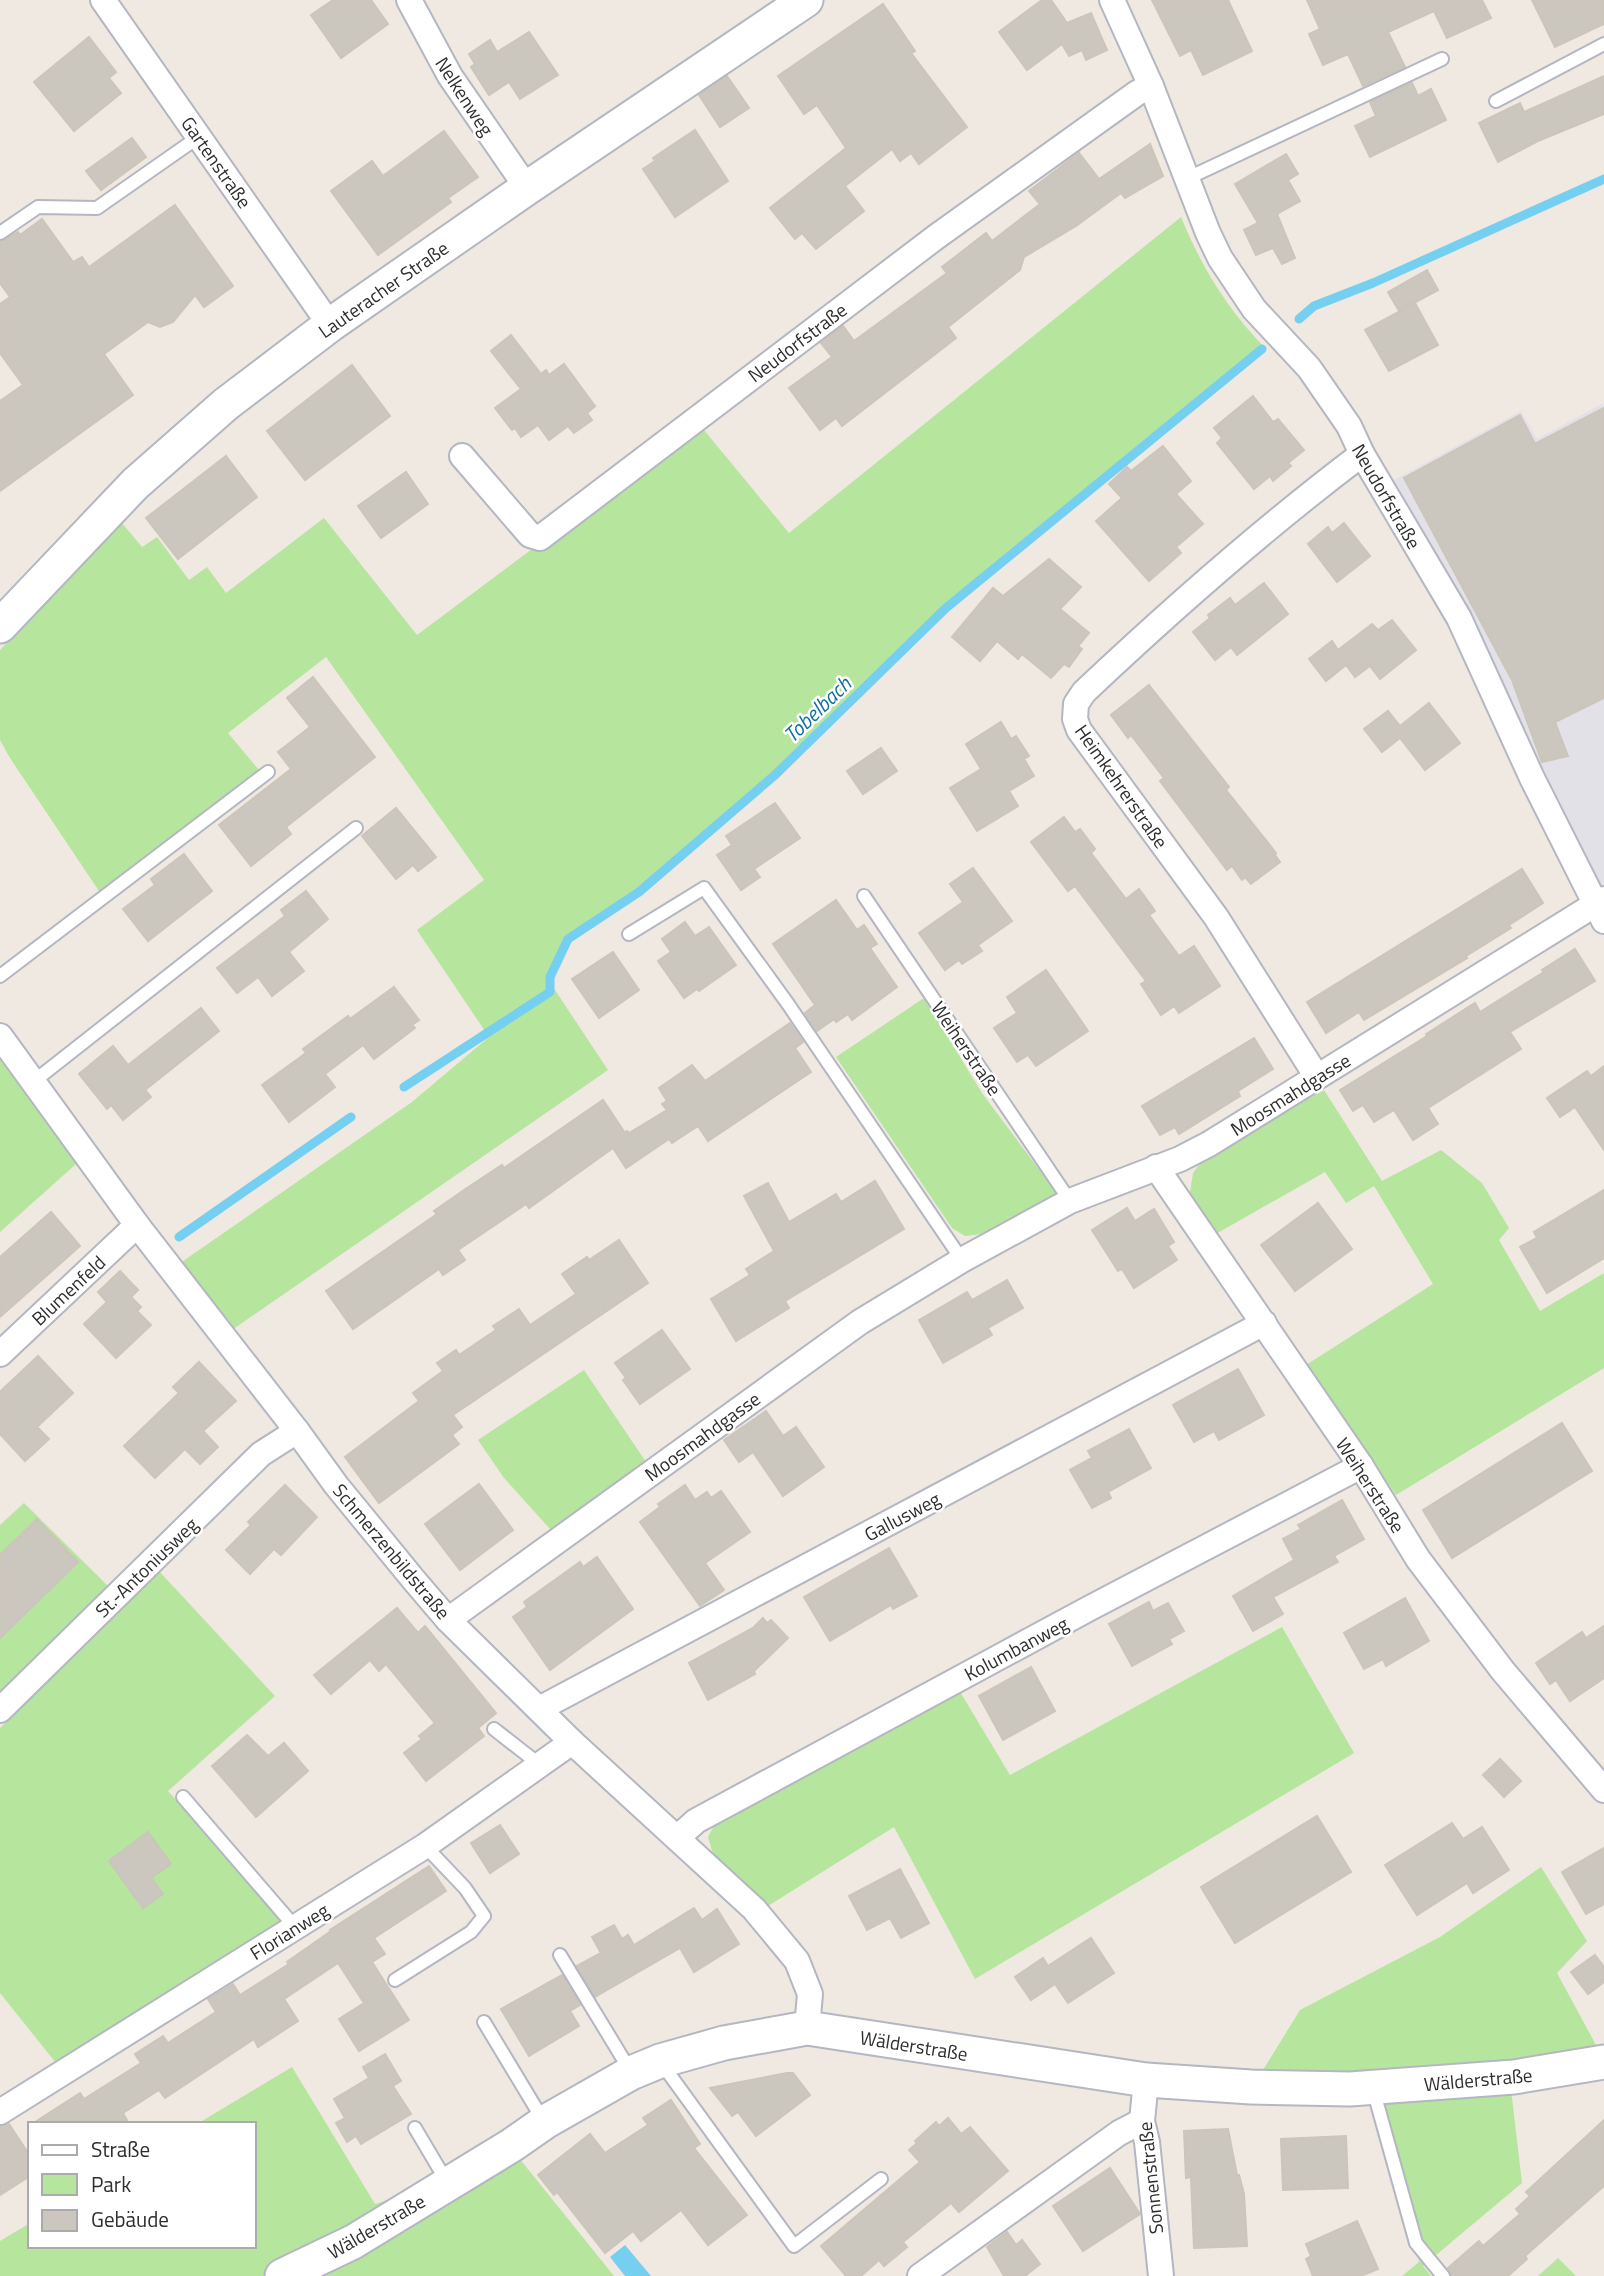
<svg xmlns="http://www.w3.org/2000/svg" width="1604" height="2276" font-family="'Titillium Web',sans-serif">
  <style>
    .industrial { fill: #e3e1e8 }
    .green { fill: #b6e59e }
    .water { fill: #75cff0 }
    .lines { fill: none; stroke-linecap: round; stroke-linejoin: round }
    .stream { stroke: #75cff0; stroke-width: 9 }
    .building { fill: #cbc7bf; stroke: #cbc5ba; stroke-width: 2 }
    .lane-casing { stroke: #b4b7c1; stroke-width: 16 }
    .street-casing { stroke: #b4b7c1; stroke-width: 28 }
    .secondary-casing { stroke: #b4b7c1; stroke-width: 37 }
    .lane { stroke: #fff; stroke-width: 12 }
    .street { stroke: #fff; stroke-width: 24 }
    .secondary { stroke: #fff; stroke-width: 33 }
    .labels { text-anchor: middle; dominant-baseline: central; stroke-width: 5; stroke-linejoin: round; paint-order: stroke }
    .street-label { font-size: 19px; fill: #2e2e2e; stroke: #fff }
    .water-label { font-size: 21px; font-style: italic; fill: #0d6fa3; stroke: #fff }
  </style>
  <rect width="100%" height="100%" fill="#efe9e1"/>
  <!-- industrial -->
  <polygon class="industrial" points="1604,403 1604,913 1392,481 1521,411 1537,439"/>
  <!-- green -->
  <g class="green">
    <path d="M1181 217C1202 268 1226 307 1264 347L945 607 773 774 637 891 567 938 547 978 608 1070 229 1332 176 1266 412 1102 489 1037 417 930 484 880 326 657 228 733 259 770 99 891 10 758 0 740V650L122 523 142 547 157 537 189 580 207 567 226 593 324 518 417 635 699 424 789 533Z"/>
    <polygon points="924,998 982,1093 1058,1195 981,1234 965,1236 952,1228 836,1057"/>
    <polygon points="0,1040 85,1156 0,1232"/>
    <polygon points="1324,1090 1382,1181 1441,1150 1482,1183 1509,1228 1499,1240 1540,1311 1604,1273 1604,1368 1396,1495 1306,1365 1433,1284 1374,1186 1346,1203 1325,1172 1214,1235 1200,1217 1190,1192 1193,1173 1201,1162 1248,1131"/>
    <polygon points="584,1370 646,1462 551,1530 504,1478 478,1440"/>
    <polygon points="24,1503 108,1586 0,1697 0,1525"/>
    <polygon points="158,1570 275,1696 168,1791 281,1915 279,1922 56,2063 0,1993 0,1728"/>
    <polygon points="1282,1627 1354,1753 975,1979 894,1827 768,1906 713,1854 708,1837 715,1824 959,1690 1010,1775"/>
    <polygon points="1541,1867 1587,1941 1557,1973 1603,2058 1509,2072 1522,2183 1423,2266 1431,2276 1402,2276 1419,2262 1413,2221 1377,2090 1255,2083 1300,2010 1440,1937"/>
    <polygon points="292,2067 375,2204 519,2158 614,2276 0,2276 0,2241 30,2223 30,2246 254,2246 254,2124 197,2124"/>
    <polygon points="1558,2258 1576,2276 1538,2276"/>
  </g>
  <!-- water -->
  <polygon class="water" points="625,2245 651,2276 625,2276 610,2257"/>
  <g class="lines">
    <!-- stream -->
    <g class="stream">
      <polyline points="1299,319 1314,306 1373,283 1604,179"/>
      <polyline points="404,1087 550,992 550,977 568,939 639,892 775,775 946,608 1262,349"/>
      <polyline points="179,1237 351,1117"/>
    </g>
  </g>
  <!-- building -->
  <g class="building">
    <polygon points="333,0 371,0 388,24 341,58 311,15"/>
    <polygon points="1042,0 1051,0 1067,23 1091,13 1107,50 1086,60 1082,50 1069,56 1062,44 1027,70 999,32"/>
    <polygon points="1152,0 1228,0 1252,51 1203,75 1191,50 1180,56"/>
    <polygon points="1307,0 1482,0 1491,18 1447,38 1434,11 1388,32 1405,67 1363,86 1348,54 1323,65 1309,34 1320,29"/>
    <polygon points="1532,0 1604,0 1604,24 1555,47"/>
    <polygon points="883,4 915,51 911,53 967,127 919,164 911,153 900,161 892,149 845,186 864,211 816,249 802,233 795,239 770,208 846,148 817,105 804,114 778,76"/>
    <polygon points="529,32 558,75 520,99 509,82 489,95 471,67 475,64 469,54 490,40 497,52"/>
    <polygon points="89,37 116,72 109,78 121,93 74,131 34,82"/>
    <polygon points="727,76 749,108 720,127 699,95"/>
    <polygon points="1604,76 1604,114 1538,141 1498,162 1479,123 1520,103 1524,112"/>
    <polygon points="1412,83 1418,96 1431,89 1446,120 1370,157 1355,126 1376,116 1370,102"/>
    <polygon points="695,130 728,181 675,217 643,169 655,161 653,158"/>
    <polygon points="444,131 478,177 448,198 451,202 378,255 331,191 372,161 383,176"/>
    <polygon points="132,138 146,157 101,190 86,171"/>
    <polygon points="1150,144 1163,176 1125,198 1121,193 1076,226 1024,257 1020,270 948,327 956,338 842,426 836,418 820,430 789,388 832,357 821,343 843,326 854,341 947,273 942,267 986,233 992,241 1040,204 1029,191 1079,153 1099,179"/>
    <polygon points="1286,154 1298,174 1288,180 1300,201 1277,214 1295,258 1282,264 1273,248 1256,255 1244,230 1258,223 1235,184"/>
    <polygon points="175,205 233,286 204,307 195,295 173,322 160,327 148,322 104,354 133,395 0,491 0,401 23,385 0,353 0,304 10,297 0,283 0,242 18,232 20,235 42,219 73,262 82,257 89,267"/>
    <polygon points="1427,270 1438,290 1399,311 1388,292"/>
    <polygon points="1415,303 1438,345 1389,371 1365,330"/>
    <polygon points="511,335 541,374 546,370 549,375 564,364 595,406 587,413 592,420 574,433 568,426 549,440 538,425 521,437 515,428 512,430 495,408 521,389 491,351"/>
    <polygon points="352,365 390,416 305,480 267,431"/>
    <polygon points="1253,396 1273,422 1278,419 1304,450 1288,463 1291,466 1273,481 1270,476 1254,489 1217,443 1222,438 1214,428"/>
    <polygon points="1604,408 1604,698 1555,722 1568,756 1542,762 1512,680 1404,478 1520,415 1535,444"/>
    <polygon points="1163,446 1191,481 1176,494 1203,524 1176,547 1181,553 1149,581 1096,521 1122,498 1109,484 1127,467 1131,471"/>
    <polygon points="226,456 257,497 178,559 146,518"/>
    <polygon points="406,472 428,504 381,538 358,506"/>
    <polygon points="1344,523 1370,556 1337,582 1308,544 1328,527 1332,533"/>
    <polygon points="1049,559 1081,587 1060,609 1089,633 1078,646 1082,649 1069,667 1064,664 1051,678 1022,654 1018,659 997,641 980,661 952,637 993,588 1003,596"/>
    <polygon points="1264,583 1288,614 1237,655 1231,647 1215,660 1193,632 1210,618 1208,615 1230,598 1235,605"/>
    <polygon points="1392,620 1416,650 1380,679 1370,666 1355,677 1346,665 1326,681 1309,659 1332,641 1338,650 1372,624 1378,630"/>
    <polygon points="313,677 375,757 286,827 291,834 251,866 219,825 291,769 278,752 310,727 287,698"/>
    <polygon points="1149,685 1229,787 1226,790 1276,853 1275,855 1280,862 1251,884 1245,877 1242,880 1232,866 1227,870 1160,781 1164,778 1131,735 1128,738 1111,715"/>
    <polygon points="1429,703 1460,743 1425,770 1400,738 1382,752 1364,729 1388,711 1400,726"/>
    <polygon points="1001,722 1011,739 1016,736 1029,756 1024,759 1034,776 1009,791 1018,806 977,831 950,788 981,769 966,744"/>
    <polygon points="881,748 897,771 863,794 847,771"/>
    <polygon points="775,803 800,838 754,869 760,877 741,890 717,855 732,845 726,836"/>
    <polygon points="396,808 436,857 418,871 413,865 396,879 362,836"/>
    <polygon points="1064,817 1075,832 1080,829 1095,849 1091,853 1126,899 1139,889 1155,911 1149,915 1179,956 1194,946 1220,986 1179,1013 1174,1006 1161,1015 1141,984 1146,981 1075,886 1068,891 1031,842"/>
    <polygon points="184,854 212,891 148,941 123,909 155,885 151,879"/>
    <polygon points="973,868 1012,921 978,945 982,951 962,964 959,960 945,970 919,933 963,902 950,884"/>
    <polygon points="1522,869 1543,903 1509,925 1511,928 1466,956 1467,958 1364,1020 1359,1012 1326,1033 1307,1002"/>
    <polygon points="306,891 328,919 289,952 304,971 272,996 258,977 237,993 217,968 285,916 281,910"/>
    <polygon points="836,900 857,930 864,925 877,944 870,948 897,987 852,1020 848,1014 836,1022 834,1019 817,1031 805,1013 815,1005 773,944"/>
    <polygon points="685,922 695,936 709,927 736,965 699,991 697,989 684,998 658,961 671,952 662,939"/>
    <polygon points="1575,949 1595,981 1510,1032 1521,1049 1428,1108 1438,1124 1413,1140 1394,1110 1374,1122 1363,1105 1353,1111 1340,1090 1427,1036 1426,1034 1475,1003 1480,1012 1544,972 1542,970"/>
    <polygon points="613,952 639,990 599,1018 572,979"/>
    <polygon points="1046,970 1088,1031 1036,1066 1028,1055 1017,1062 994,1028 1017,1013 1007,997"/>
    <polygon points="394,987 419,1020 412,1025 415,1028 374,1059 363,1045 325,1074 335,1087 289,1122 262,1085 306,1053 303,1049 348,1016 350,1019"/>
    <polygon points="201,1008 219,1031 145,1090 151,1097 123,1120 111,1105 107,1109 79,1074 113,1046 128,1065"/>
    <polygon points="790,1023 803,1042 795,1048 811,1072 708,1141 698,1126 672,1143 669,1139 626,1168 613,1148 529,1208 526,1204 458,1250 465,1260 443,1275 439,1269 353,1329 326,1291 437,1214 434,1211 467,1188 502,1165 504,1168 603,1100 625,1133 627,1131 629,1133 667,1110 662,1104 667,1101 659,1088 692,1065 705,1081"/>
    <polygon points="1254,1038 1273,1069 1238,1091 1240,1096 1179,1134 1175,1127 1160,1135 1142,1106"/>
    <polygon points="1604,1066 1604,1150 1575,1107 1560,1117 1547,1098 1587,1071 1591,1076"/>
    <polygon points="875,1181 904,1229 785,1301 789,1308 736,1341 711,1299 750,1275 746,1269 774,1251 744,1196 768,1183 789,1222 836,1194 841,1202"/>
    <polygon points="1604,1190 1604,1258 1547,1293 1520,1247 1537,1238 1534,1232"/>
    <polygon points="1318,1203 1352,1249 1295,1291 1261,1245"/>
    <polygon points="1127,1208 1135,1221 1154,1209 1174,1242 1168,1246 1177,1260 1134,1288 1122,1269 1118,1271 1092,1230"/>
    <polygon points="51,1212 80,1246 0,1317 0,1257"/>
    <polygon points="619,1240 648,1283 453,1415 462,1427 452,1435 459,1444 379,1503 345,1457 419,1401 413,1393 443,1371 437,1363 456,1350 459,1355 496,1330 493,1326 519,1309 530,1325 576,1294 562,1274 587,1257 589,1260"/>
    <polygon points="120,1271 138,1290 131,1297 141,1307 137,1311 151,1325 116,1358 84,1324 107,1302 98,1292"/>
    <polygon points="1007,1280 1023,1308 988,1328 992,1335 943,1363 919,1320 967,1292 972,1300"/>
    <polygon points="662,1330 690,1369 640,1404 623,1380 626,1378 615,1363"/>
    <polygon points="38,1356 73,1393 37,1427 49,1439 25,1461 0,1434 0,1392"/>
    <polygon points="199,1362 236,1401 203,1431 218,1447 200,1464 185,1449 155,1478 124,1446 179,1393 173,1387"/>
    <polygon points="1238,1369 1264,1415 1219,1440 1214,1431 1194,1442 1173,1405"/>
    <polygon points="766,1411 783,1436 796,1427 824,1467 783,1496 753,1452 739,1462 724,1440"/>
    <polygon points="1562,1423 1592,1471 1452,1558 1423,1510"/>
    <polygon points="1129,1429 1151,1468 1108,1492 1111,1498 1092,1508 1070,1470 1092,1458 1088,1451"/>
    <polygon points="479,1484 513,1530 460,1570 425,1524"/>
    <polygon points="285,1485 317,1517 281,1555 274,1549 250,1574 226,1550 251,1525 248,1522"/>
    <polygon points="685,1485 695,1500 707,1492 711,1498 721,1491 750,1532 705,1563 724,1590 700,1606 640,1522 660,1507 658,1504"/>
    <polygon points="1342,1500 1364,1539 1334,1556 1338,1562 1273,1597 1283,1614 1253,1631 1233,1596 1294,1560 1283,1539 1301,1529 1298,1525"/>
    <polygon points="37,1519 78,1562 0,1638 0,1555"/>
    <polygon points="889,1548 917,1596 893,1609 891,1605 830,1641 804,1597"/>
    <polygon points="597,1557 633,1609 550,1670 513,1617 527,1607 524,1602 580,1562 583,1567"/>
    <polygon points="1405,1598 1429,1641 1386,1666 1383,1659 1364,1669 1344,1633"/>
    <polygon points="1149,1602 1153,1611 1168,1603 1184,1631 1169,1639 1172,1644 1132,1666 1109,1624"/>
    <polygon points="397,1608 418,1633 425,1626 496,1713 478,1728 484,1736 426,1781 404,1753 422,1739 419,1736 435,1723 386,1664 379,1671 370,1660 331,1694 314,1675"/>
    <polygon points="763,1618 767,1623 771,1620 788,1638 754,1671 755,1674 708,1700 689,1663 753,1628"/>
    <polygon points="1604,1626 1604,1678 1570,1701 1556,1680 1550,1684 1536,1663 1582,1632 1586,1638"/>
    <polygon points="1031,1667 1055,1711 1003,1740 979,1696"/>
    <polygon points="247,1735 268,1756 284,1743 308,1771 256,1817 212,1766"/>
    <polygon points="1500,1759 1521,1781 1504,1797 1483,1775"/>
    <polygon points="1317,1816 1351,1872 1235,1943 1201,1887"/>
    <polygon points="1452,1823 1463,1839 1482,1827 1509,1870 1473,1893 1467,1883 1417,1915 1385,1865"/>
    <polygon points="500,1825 519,1854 490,1873 471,1843"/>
    <polygon points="148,1832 171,1864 151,1878 163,1894 143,1908 109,1861"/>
    <polygon points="1604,1848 1604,1904 1586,1914 1562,1872"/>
    <polygon points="429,1866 446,1891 374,1938 385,1954 372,1962 409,2020 359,2051 339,2019 364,2003 338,1963 284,1999 298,2021 258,2047 254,2039 165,2098 159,2090 123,2113 129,2124 32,2124 80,2093 84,2099 141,2063 135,2054 163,2036 168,2043 216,2012 208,1999 233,1984 240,1995 289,1964 287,1962 331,1931 330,1930"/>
    <polygon points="900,1869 929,1923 901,1938 890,1918 867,1930 849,1896"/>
    <polygon points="694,1908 702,1920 717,1909 739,1944 694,1972 680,1948 595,1997 577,1966 601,1953 592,1937 614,1925 622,1939 628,1935 634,1945"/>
    <polygon points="1091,1938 1114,1973 1068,2003 1055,1984 1031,2000 1015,1977 1043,1958 1048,1966"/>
    <polygon points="1595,1955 1604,1967 1604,1982 1588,1994 1571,1972"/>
    <polygon points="562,1975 580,2005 570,2011 579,2026 529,2056 501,2009"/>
    <polygon points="385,2054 401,2081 393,2086 411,2114 361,2144 356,2136 347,2142 336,2123 345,2118 334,2099 369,2078 363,2067"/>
    <polygon points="787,2073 793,2073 810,2095 756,2136 738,2112 732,2116 710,2088"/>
    <polygon points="671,2100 700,2144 694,2148 747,2215 708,2245 681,2210 641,2241 633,2231 605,2253 557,2192 554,2195 538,2175 590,2134 605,2153 648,2125 643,2118"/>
    <polygon points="948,2118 961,2134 970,2127 1008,2171 959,2212 951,2203 903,2242 907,2247 884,2266 879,2260 861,2276 846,2276 821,2246 920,2162 909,2150 917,2143 915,2141 936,2122 939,2126"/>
    <polygon points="1604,2120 1604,2186 1525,2256 1527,2259 1508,2276 1452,2276 1448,2268 1479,2241 1483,2246 1520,2214 1516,2209 1530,2196 1526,2192"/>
    <polygon points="9,2124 30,2156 30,2176 0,2195 0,2127"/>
    <polygon points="1228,2129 1237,2175 1239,2175 1244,2194 1247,2246 1194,2248 1191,2177 1186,2178 1184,2131"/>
    <polygon points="1346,2136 1348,2188 1283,2190 1281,2139"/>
    <polygon points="1110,2168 1140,2214 1083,2251 1053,2206"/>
    <polygon points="1357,2221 1378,2269 1361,2276 1313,2276 1306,2259 1311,2256 1306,2244"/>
    <polygon points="1007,2232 1016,2245 1022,2240 1040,2264 1025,2276 1004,2276 987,2247"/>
  </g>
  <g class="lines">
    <defs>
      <g id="lane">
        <polyline points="1496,101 1604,44"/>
        <polyline points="1186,179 1442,59"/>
        <polyline points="0,233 38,207 97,208 200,136"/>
        <polyline points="864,896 1070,1201"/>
        <polyline points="629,934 704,888 788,1004 962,1260"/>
        <polyline points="0,976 268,772"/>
        <polyline points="33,1082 356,828"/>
        <polyline points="494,1729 540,1765"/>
        <polyline points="183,1797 295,1927"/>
        <polyline points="560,1955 631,2072"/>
        <polyline points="395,1980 471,1932 484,1916 465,1888 425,1846"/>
        <polyline points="484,2022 543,2120"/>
        <polyline points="662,2064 794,2246 881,2179"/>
        <polyline points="1373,2089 1416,2243 1443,2276"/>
        <polyline points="415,2128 447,2182"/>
      </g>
      <g id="street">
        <polyline points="103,0 330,325"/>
        <polyline points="409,0 450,76 527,188"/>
        <polyline points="1112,0 1151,86 1208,233 1220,258 1254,309 1309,368 1349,426 1362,454 1459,618 1532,778 1604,921"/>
        <polyline points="462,456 530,535 540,538 936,237 1137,93 1151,86"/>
        <polyline points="0,1036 137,1225 297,1431 336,1485 413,1579 448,1620 572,1742 754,1909 797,1961 810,1994 807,2028"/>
        <path d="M1317 1077 1216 917 1079 730 1075 719 1076 704 1084 692C1173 608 1264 528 1362 454"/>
        <polyline points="1156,1167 1361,1466 1418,1559 1503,1671 1604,1790"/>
        <polyline points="0,1354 137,1225"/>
        <polyline points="448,1620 860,1322 962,1260 1070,1201 1180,1159 1209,1144 1604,899"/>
        <polyline points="539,1709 1264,1323"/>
        <polyline points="0,1710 261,1454 297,1431"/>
        <polyline points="677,1838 696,1821 1090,1608 1361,1466"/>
        <polyline points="1146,2080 1142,2121 1147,2142 1161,2276"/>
        <polyline points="0,2112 425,1846 572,1742"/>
        <polyline points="920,2276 1119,2133 1142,2121"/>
      </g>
      <g id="secondary">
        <polyline points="0,626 135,484 226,404 330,325 527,188 806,0"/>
        <polyline points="282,2276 353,2242 512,2145 545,2122 631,2073 660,2061 724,2043 807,2028 1146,2080 1251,2087 1350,2089 1514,2077 1604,2062"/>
      </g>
    </defs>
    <!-- lane casing -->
    <use href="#lane" class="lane-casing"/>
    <!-- street casing -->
    <use href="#street" class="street-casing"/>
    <!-- secondary casing -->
    <use href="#secondary" class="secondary-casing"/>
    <!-- lane -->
    <use href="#lane" class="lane"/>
    <!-- street -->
    <use href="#street" class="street"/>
    <!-- secondary -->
    <use href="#secondary" class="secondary"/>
  </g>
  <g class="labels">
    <!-- street labels -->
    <g class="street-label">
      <text transform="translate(465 96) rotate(57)">Nelkenweg</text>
      <text transform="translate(217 162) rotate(55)">Gartenstraße</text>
      <text transform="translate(383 289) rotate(-35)">Lauteracher Straße</text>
      <text transform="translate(797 342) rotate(-37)">Neudorfstraße</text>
      <text transform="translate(1387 496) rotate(60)">Neudorfstraße</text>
      <text transform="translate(1122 786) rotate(55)">Heimkehrerstraße</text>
      <text transform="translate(967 1048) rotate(56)">Weiherstraße</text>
      <text transform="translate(1290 1094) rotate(-32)">Moosmahdgasse</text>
      <text transform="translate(68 1290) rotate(-43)">Blumenfeld</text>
      <text transform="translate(702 1436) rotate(-36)">Moosmahdgasse</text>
      <text transform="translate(1371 1485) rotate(57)">Weiherstraße</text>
      <text transform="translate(902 1516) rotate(-28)">Gallusweg</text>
      <text transform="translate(392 1551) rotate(50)">Schmerzenbildstraße</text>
      <text transform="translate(146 1567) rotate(-44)">St.-Antoniusweg</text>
      <text transform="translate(1016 1648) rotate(-28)">Kolumbanweg</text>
      <text transform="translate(289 1931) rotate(-32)">Florianweg</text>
      <text transform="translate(914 2045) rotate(9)">Wälderstraße</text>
      <text transform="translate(1478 2079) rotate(-5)">Wälderstraße</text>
      <text transform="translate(1150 2178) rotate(-96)">Sonnenstraße</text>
      <text transform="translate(376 2226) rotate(-30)">Wälderstraße</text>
    </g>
    <!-- water labels -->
    <g class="water-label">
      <text transform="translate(817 709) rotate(-44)">Tobelbach</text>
    </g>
  </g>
  <!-- legend -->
  <rect x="28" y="2122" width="228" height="126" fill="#ffffff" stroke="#ababab" stroke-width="2"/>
  <rect x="42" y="2145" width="35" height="10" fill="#ffffff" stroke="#ababab" stroke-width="2"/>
  <text x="91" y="2157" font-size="21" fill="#2e2e2e">Straße</text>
  <rect x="42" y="2174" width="35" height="21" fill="#b6e59e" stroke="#ababab" stroke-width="2"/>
  <text x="91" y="2192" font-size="21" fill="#2e2e2e">Park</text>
  <rect x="42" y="2210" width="35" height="21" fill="#cbc7bf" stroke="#ababab" stroke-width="2"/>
  <text x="91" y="2227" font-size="21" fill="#2e2e2e">Gebäude</text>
</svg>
